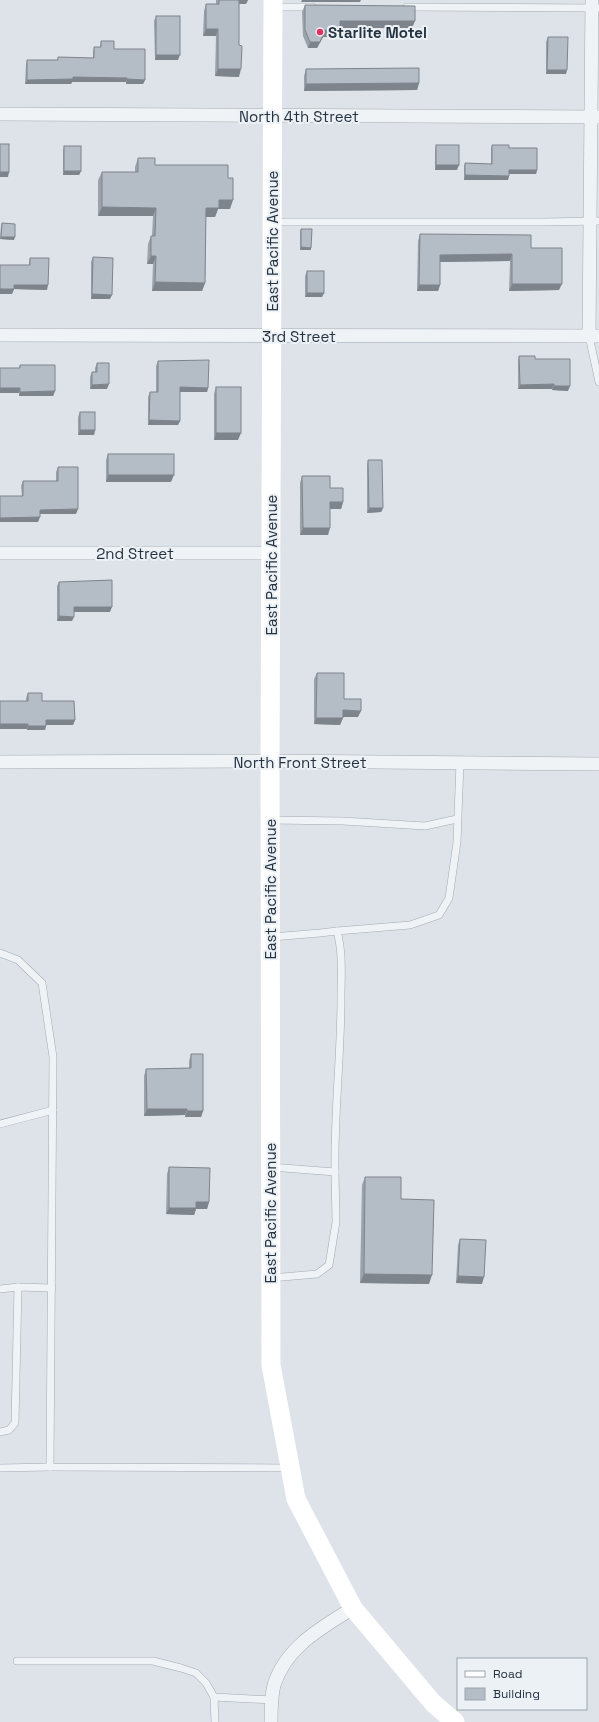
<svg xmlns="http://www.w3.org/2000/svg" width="599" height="1722" font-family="'Space Grotesk',sans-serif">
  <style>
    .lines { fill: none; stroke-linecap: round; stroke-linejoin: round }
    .lane-casing { stroke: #a2aab2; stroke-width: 8 }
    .street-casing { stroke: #a2aab2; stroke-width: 14 }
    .lane { stroke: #f0f3f6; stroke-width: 7 }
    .street { stroke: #f0f3f6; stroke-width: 13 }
    .secondary { stroke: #fff; stroke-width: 19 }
    .wall { fill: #9ba2aa }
    .shaded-wall { fill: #7e848b }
    .building { fill: #b4bcc6; stroke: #7e848b }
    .poi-dot { fill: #db355f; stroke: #ecf1f6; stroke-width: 1.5 }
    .labels { text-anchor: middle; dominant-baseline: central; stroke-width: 4; stroke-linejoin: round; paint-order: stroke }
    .poi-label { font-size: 15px; font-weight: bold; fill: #253240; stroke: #ecf1f6; text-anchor: start }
    .street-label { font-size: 15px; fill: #253240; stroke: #ecf1f6 }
  </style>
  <rect width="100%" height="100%" fill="#dde3e8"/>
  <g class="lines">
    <defs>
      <g id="lane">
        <polyline points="273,7 312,7"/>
        <polyline points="407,7 599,8"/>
        <polyline points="273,222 544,222 599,221"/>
        <polyline points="589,336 599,382"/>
        <polyline points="270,820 343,821 425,826 457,819"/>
        <polyline points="337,931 410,925 439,915 449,898 457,842 460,763"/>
        <polyline points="0,953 18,960 42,983 53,1057 50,1467 289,1468"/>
        <polyline points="0,1124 53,1110"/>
        <path d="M271 1167 335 1172C334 1114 341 1056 341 998 341 975 343 953 337 931L320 933 272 937"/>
        <polyline points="271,1278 317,1274 329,1265 336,1222 335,1172"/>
        <polyline points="0,1289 18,1287 52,1288"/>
        <polyline points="0,1432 9,1430 15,1423 18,1287"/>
        <polyline points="0,1468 50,1467"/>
        <polyline points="17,1661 153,1661 181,1668 196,1673 206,1683 214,1697 215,1722"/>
        <polyline points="214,1697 271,1700"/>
      </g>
      <g id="street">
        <polyline points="0,114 599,117"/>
        <polyline points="0,335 599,336"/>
        <polyline points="589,336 592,0"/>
        <polyline points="0,553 271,553"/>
        <polyline points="0,762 270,761 599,764"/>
        <path d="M271 1722C271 1710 271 1697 274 1685 286 1647 321 1628 353 1608"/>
      </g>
    </defs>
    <!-- lane casing -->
    <use href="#lane" class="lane-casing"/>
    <!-- street casing -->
    <use href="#street" class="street-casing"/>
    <!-- lane -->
    <use href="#lane" class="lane"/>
    <!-- street -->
    <use href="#street" class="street"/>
    <!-- secondary -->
    <polyline class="secondary" points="273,0 270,761 271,1365 296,1499 353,1608 433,1703 455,1722"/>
  </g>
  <!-- wall -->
  <g class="wall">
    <polygon points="216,0 248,0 246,4 239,4 239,77 215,76 216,36 203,36 204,11 206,4 216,4"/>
    <polygon points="305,5 412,28 340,28 338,37 323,37 317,48 308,48 303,36 302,12"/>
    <polygon points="156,16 178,60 155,60 154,21"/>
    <polygon points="548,37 566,74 546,74 546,42"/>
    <polygon points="101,41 114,49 145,80 143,84 126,84 126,82 72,82 71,84 25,84 26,64 27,60 57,60 58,57 93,58 93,52 94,47 100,47"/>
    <polygon points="306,69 419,83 417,90 304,91 304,76"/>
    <polygon points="436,145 457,170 435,170 435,150"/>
    <polygon points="492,145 509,148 537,170 536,174 509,174 508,180 464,180 464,167 465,163 491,164 491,149"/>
    <polygon points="64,146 81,171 79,175 63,175 63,150"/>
    <polygon points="138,158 155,165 228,178 230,209 218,209 215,217 206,217 205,283 202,291 152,291 153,264 147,264 148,244 151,236 152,236 153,216 98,216 98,180 102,172 135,172 135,167"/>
    <polygon points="2,223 14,240 0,239 1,226"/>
    <polygon points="301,229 311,248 311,250 300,250 300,231"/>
    <polygon points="420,234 531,248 559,290 509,291 510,261 440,262 440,285 438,291 417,291 418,241"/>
    <polygon points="93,257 110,299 91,299 91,262"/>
    <polygon points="30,258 47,290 14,289 12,294 0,294 29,265 29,262"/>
    <polygon points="307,271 324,293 322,297 305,297 305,276"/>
    <polygon points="519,356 535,359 568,391 552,390 552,389 518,389 518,361"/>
    <polygon points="158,361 208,388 207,392 180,392 180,421 178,425 148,425 148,397 150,392 156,392 156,366"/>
    <polygon points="97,363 107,389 90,389 90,377 92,372 95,372 95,368"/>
    <polygon points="20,365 55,391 53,396 19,396 19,393 0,393 19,368"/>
    <polygon points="216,387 238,440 214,440 214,394"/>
    <polygon points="80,412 95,430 94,435 78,435 78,417"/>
    <polygon points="108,454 171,482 106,482 106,460"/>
    <polygon points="368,460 383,508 381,512 367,513 367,465"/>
    <polygon points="58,467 76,514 40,514 38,522 0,522 0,496 22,496 21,486 23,481 56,481 56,472"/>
    <polygon points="302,476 330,488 343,502 341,509 330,509 328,535 300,535 300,483"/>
    <polygon points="59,582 110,612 74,612 72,621 57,621 57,586"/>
    <polygon points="317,673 344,699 358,717 343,717 340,725 314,724 314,679"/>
    <polygon points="28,693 75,720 73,725 46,725 45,730 27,730 26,698"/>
    <polygon points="191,1054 203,1111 201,1117 185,1117 185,1115 144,1116 144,1076 146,1069 189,1068 189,1061"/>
    <polygon points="169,1167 209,1202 207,1209 196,1209 194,1215 166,1214 167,1174"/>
    <polygon points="365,1177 401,1199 429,1284 360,1283 362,1185"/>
    <polygon points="460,1239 482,1284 456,1283 458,1245"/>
  </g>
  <!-- shaded-wall -->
  <g class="shaded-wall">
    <polygon points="238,0 248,0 246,4 237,4"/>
    <polygon points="302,0 361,0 360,2 301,2"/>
    <polygon points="340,21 415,21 412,28 338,28"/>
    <polygon points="206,29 218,29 216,36 203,36"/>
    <polygon points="325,30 340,30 338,37 323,37 317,48 308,48 310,42"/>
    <polygon points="156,55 180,55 178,60 155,60"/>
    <polygon points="218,69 241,69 239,77 215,76"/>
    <polygon points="547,70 567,70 566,74 546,74"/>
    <polygon points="73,77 127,78 126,82 72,82 71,84 25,84 27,80"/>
    <polygon points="127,79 145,80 143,84 126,84"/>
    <polygon points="419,83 417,90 304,91 306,84"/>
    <polygon points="436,165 459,165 457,170 435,170"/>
    <polygon points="509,170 537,170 536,174 508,174"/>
    <polygon points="64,171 81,171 79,175 63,175"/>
    <polygon points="0,172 9,172 8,177 0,177"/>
    <polygon points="465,175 509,176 508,180 464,180"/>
    <polygon points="219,200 233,200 230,209 218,209 215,217 203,217 206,208"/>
    <polygon points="102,207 156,208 153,216 98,216"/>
    <polygon points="1,237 15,237 14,240 0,239"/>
    <polygon points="301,247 311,248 311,250 300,250"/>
    <polygon points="512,254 510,261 438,262 440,255"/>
    <polygon points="151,256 156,256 153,264 147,264"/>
    <polygon points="155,282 205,283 202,291 152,291"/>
    <polygon points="512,284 562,284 559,290 509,291"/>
    <polygon points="14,285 48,285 47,290 12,289"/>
    <polygon points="419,285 440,285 438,291 417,291"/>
    <polygon points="0,289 14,289 12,294 0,294"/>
    <polygon points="307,293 324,293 322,297 305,297"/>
    <polygon points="92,294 112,295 110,299 91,299"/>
    <polygon points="109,384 107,389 90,389 92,385"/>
    <polygon points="554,384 552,389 518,389 520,385"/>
    <polygon points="554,386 570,386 568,391 552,390"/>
    <polygon points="180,387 208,388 207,392 178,392"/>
    <polygon points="0,388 20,388 19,393 0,393"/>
    <polygon points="55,391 53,396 19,396 20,392"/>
    <polygon points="149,420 180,421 178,425 148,425"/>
    <polygon points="80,430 95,430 94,435 78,435"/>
    <polygon points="216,433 241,433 238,440 214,440"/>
    <polygon points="108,475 174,475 171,482 106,482"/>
    <polygon points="330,502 343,502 341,509 327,509"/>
    <polygon points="369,508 383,508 381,512 367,513"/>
    <polygon points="78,509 76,514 38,514 40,510"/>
    <polygon points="40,517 38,522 0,522 0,518"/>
    <polygon points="303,528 330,528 328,535 300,535"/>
    <polygon points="74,607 112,607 110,612 72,612"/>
    <polygon points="59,616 74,617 72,621 57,621"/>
    <polygon points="343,710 361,711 358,717 340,717"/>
    <polygon points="316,718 343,718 340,725 314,724"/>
    <polygon points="46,720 75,720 73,725 45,725"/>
    <polygon points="0,724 28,724 27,729 0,729"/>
    <polygon points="28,726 46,726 45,730 27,730"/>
    <polygon points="147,1109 187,1109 185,1115 144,1116"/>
    <polygon points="187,1111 203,1111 201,1117 185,1117"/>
    <polygon points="196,1202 209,1202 207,1209 196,1209 194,1215 166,1214 169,1208"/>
    <polygon points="364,1274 432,1275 429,1284 360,1283"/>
    <polygon points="458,1276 484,1277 482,1284 456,1283"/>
  </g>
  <!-- building -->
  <g class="building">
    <polygon points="219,0 239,0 239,45 242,46 241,69 218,69 218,29 206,29 206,4 219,4"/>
    <polygon points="305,5 415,6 415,21 340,21 340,30 325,30 320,42 310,42 305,30"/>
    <rect x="156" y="16" width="24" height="39"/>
    <polygon points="548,37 568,37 567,70 547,70"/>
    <polygon points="101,41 114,41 114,49 145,49 145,80 127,79 127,78 73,77 73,79 27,80 27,60 58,60 58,57 94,58 94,47 101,47"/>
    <polygon points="419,68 419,83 306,84 306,69"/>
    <rect x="0" y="144" width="9" height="28"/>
    <rect x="436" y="145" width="23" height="20"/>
    <polygon points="492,145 509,145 509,148 537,148 537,170 509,170 509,176 465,175 465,163 492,164"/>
    <rect x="64" y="146" width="17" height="25"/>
    <polygon points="138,158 155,158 155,165 228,165 228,178 233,178 233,200 219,200 219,208 206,208 205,283 155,282 156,256 151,256 151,236 155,236 156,208 102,207 102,172 138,172"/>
    <polygon points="2,223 15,224 15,237 1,237"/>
    <polygon points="301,229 312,229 311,248 301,247"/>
    <polygon points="420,234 531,235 531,248 562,248 562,284 512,284 512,254 440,255 440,285 419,285"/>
    <polygon points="93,257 113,258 112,295 92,294"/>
    <polygon points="30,258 49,258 48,285 14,285 14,289 0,289 0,265 30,265"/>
    <rect x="307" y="271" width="17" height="22"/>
    <polygon points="519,356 535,356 535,359 570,359 570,386 554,386 554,384 520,385"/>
    <polygon points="209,360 208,388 180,387 180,421 149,420 150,392 158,392 158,361"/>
    <polygon points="97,363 109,363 109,384 92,385 92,372 97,372"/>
    <polygon points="20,365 55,365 55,391 20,392 20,388 0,388 0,368 20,368"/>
    <rect x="216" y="387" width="25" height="46"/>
    <rect x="80" y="412" width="15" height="18"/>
    <rect x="108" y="454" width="66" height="21"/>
    <polygon points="368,460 382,460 383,508 369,508"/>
    <polygon points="58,467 78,467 78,509 40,510 40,517 0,518 0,496 23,496 23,481 58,481"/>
    <polygon points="302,476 330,476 330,488 343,488 343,502 330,502 330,528 303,528"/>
    <polygon points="112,580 112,607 74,607 74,617 59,616 59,582"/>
    <polygon points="317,673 344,673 344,699 361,699 361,711 343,710 343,718 316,718"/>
    <polygon points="28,693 42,693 42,701 74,701 75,720 46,720 46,726 28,726 28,724 0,724 0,701 28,701"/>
    <polygon points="191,1054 203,1054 203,1111 187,1111 187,1109 147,1109 146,1069 191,1068"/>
    <polygon points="169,1167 210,1168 209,1202 196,1202 196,1208 169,1208"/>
    <polygon points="365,1177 401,1177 401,1199 434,1200 432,1275 364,1274"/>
    <polygon points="460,1239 486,1240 484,1277 458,1276"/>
  </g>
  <!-- markers -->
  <circle class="poi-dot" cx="320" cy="32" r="4"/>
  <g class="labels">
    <!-- poi labels -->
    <g class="poi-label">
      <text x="328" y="32">Starlite Motel</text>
    </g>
    <!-- street labels -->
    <g class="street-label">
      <text x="299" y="116">North 4th Street</text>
      <text transform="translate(272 241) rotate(-90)">East Pacific Avenue</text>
      <text x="299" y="336">3rd Street</text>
      <text x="135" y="553">2nd Street</text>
      <text transform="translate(271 565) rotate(-90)">East Pacific Avenue</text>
      <text x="300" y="762">North Front Street</text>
      <text transform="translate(270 889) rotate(-90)">East Pacific Avenue</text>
      <text transform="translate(270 1213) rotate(-90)">East Pacific Avenue</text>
    </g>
  </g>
  <!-- legend -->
  <rect x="457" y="1658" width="130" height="52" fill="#ecf1f6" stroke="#9ca5ad"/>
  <rect x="465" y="1671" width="20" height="6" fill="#ffffff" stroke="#9ca5ad"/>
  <text x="493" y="1678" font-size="12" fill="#253240">Road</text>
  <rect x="465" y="1688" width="20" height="12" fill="#b4bcc6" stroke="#9ca5ad"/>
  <text x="493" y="1698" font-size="12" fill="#253240">Building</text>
</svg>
